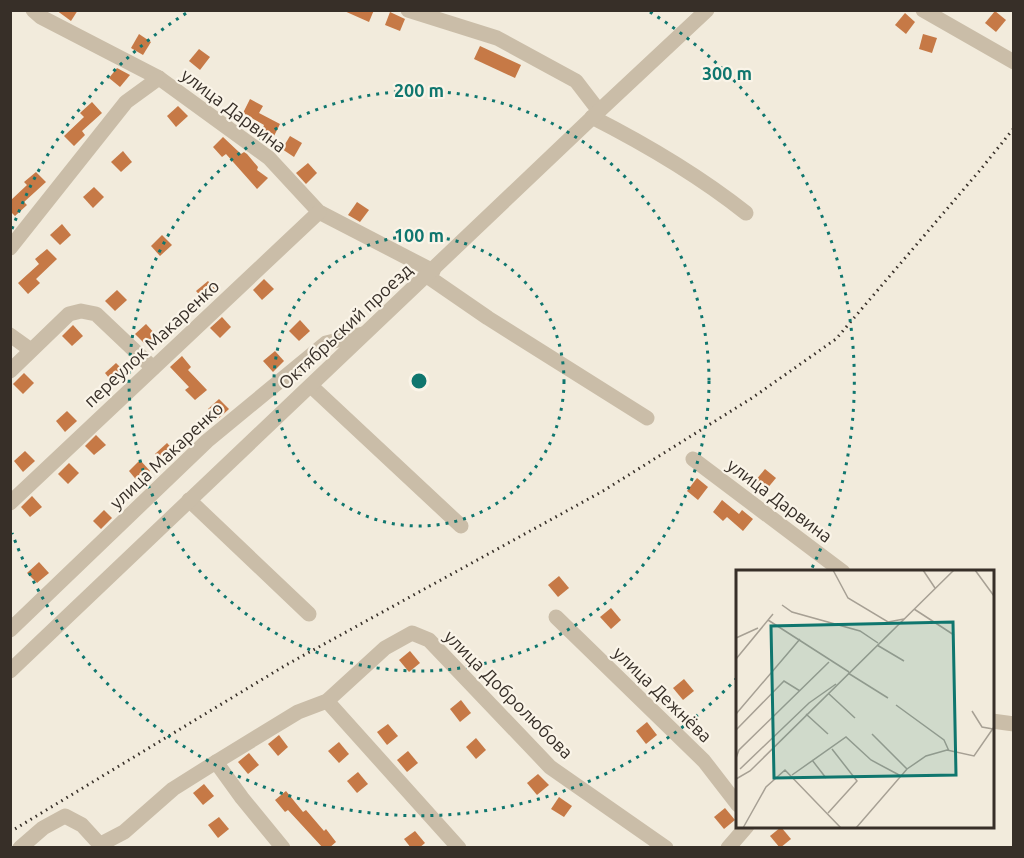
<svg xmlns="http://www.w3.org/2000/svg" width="1024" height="858" font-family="Ubuntu,sans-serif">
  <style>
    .building { fill: #c67946 }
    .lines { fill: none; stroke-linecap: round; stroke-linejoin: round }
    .minor { stroke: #cabda8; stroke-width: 15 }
    .rail { stroke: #372f28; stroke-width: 3; stroke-dasharray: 1.5 4.5; stroke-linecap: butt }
    .ring { fill: none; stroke: #0f766e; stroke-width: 3; stroke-dasharray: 3 6 }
    .labels { text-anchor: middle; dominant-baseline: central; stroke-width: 4.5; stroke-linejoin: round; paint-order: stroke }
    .street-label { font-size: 18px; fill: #372f28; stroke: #faf4e8 }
    .inset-road { fill: none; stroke: #a7a094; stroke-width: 1.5 }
    .view { fill: #0f766e; fill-opacity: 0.15; stroke: #0f766e; stroke-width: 3 }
    .inset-edge { fill: none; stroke: #372f28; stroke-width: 3 }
    .centre { fill: #0f766e; stroke: #faf4e8; stroke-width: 3 }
    .ring-label { font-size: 18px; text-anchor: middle; font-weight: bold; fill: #0f766e; stroke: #faf4e8; stroke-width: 4.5; stroke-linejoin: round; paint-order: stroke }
  </style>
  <rect width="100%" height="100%" fill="#f2ebdc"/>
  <!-- building -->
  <g class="building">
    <polygon points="56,10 78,10 71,21"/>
    <polygon points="342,10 374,10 369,22"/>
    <polygon points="995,11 1006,20 996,32 985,23"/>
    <polygon points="390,12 405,19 400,31 385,25"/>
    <polygon points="905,13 915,22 906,34 895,25"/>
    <polygon points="139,34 151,42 143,55 131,48"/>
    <polygon points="923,34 937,38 932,53 919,49"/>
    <polygon points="480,46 521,65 515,78 474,59"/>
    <polygon points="199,49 210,57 200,70 189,61"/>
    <polygon points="117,68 130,75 120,87 109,78"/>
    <polygon points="250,99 263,106 259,113 280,124 273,138 261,132 264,125 243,113"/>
    <polygon points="92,102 102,113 82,131 85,135 74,146 64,136 84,117 80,113"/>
    <polygon points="178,106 188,116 176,127 167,116"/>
    <polygon points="290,136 302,143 294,157 282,149"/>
    <polygon points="223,137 241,154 244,152 247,154 258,167 257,170 268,178 257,189 226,154 222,157 213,147"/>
    <polygon points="123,151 132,162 121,172 111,162"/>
    <polygon points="308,163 317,173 306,184 296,173"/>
    <polygon points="36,172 46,182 24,202 27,205 15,216 10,211 10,201 27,185 24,182"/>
    <polygon points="94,187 104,197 93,208 83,197"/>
    <polygon points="357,202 369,210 360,222 348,215"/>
    <polygon points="62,224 71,235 60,245 50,235"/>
    <polygon points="162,235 172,245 160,256 151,246"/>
    <polygon points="47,249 57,259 36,279 40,283 28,294 18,283 39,264 35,259"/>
    <polygon points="264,279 274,289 262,300 253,290"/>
    <polygon points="208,281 217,291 206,302 196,291"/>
    <polygon points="117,290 127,300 115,311 105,301"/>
    <polygon points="222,317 231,327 220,338 210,328"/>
    <polygon points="300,320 310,331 299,341 289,331"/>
    <polygon points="146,324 156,335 146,345 135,334"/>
    <polygon points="73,325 83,336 72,346 62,336"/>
    <polygon points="275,351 284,361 273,372 263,361"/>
    <polygon points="182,356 191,367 188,370 207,390 195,400 185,390 189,387 170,367"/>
    <polygon points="116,363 126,373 114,384 105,373"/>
    <polygon points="24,373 34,383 23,394 13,384"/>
    <polygon points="219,399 229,409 217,420 208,409"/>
    <polygon points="67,411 77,421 65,432 56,421"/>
    <polygon points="96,435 106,445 94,455 85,446"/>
    <polygon points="167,443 177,454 165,464 155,454"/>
    <polygon points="25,451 35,461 23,472 14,461"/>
    <polygon points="140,460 150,471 138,482 129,471"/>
    <polygon points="69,463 79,473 68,484 58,474"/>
    <polygon points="765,469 776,478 766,490 755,481"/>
    <polygon points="697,478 708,487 698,500 687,491"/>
    <polygon points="32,496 42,507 30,517 21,507"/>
    <polygon points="722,500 739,514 742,510 753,519 743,531 727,517 723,521 713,512"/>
    <polygon points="104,510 112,518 101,529 93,521"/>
    <polygon points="39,562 49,573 37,583 27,573"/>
    <polygon points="559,576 569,588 558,597 548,585"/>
    <polygon points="611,608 621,620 611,629 600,617"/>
    <polygon points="410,651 420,663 409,672 399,660"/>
    <polygon points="684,679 694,691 683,700 673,688"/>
    <polygon points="461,700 471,713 460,722 450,709"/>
    <polygon points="647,722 657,735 646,744 636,731"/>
    <polygon points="388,724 398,736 387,745 377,732"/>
    <polygon points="279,735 288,747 278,756 268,744"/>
    <polygon points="476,738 486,750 476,759 466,747"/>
    <polygon points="339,742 349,754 339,763 328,751"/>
    <polygon points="408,751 418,763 407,772 397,760"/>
    <polygon points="249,753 259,765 248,774 238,762"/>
    <polygon points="358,772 368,784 357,793 347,781"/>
    <polygon points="538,774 549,785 537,795 527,783"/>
    <polygon points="204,784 214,796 203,805 193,793"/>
    <polygon points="286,791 303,812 306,810 324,831 326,829 336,842 329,848 323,848 288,810 285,812 275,800"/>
    <polygon points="559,797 572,806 564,817 551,809"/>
    <polygon points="725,808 735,820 724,829 714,817"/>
    <polygon points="219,817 229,829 218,838 208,825"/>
    <polygon points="781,827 791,839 780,848 770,836"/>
    <polygon points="415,831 425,843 419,848 411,848 404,839"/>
  </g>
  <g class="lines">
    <!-- minor -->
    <g class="minor">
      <polyline points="33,10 41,17 159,78 269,158 319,212 433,271"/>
      <polyline points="408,10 497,38 576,81 599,111"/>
      <polyline points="923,10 1014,62"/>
      <path d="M592 117C647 145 698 175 746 213"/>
      <polyline points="10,248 126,102 159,78"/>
      <polyline points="427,276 488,318 647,418"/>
      <polyline points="10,335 31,350"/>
      <polyline points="10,371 69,314 81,311 96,314 153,368"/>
      <polyline points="311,386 461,526"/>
      <polyline points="693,459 843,572"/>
      <polyline points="189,500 309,614"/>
      <polyline points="10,503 319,212"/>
      <polyline points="556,617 704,761 738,805"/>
      <polyline points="10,630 207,441 326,343 363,334"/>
      <polyline points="10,671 599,111 707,10"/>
      <polyline points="327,701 459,848"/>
      <polyline points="992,721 1014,724"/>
      <polyline points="216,762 242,798 283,848"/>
      <polyline points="101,844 124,832 173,789 216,762 298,712 327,701 385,648 412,633 429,640 550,767 666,848"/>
      <polyline points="20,848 43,828 65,816 82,825 103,848"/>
      <polyline points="728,848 747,826"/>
    </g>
    <!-- rail -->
    <polyline class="rail" points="10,832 286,665 603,491 752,398 836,339 981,169 1014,128"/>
  </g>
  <!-- distance rings -->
  <g class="ring">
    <circle cx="419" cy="381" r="145"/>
    <circle cx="419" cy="381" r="290"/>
    <path d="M737 678A435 435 0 0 1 12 533M12 229A435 435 0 0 1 188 12M650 12A435 435 0 0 1 812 568"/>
  </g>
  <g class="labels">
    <!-- street labels -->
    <g class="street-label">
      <text transform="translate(234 110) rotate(37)">улица Дарвина</text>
      <text transform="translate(345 326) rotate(-43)">Октябрьский проезд</text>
      <text transform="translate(151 343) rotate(-43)">переулок Макаренко</text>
      <text transform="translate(166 455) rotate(-43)">улица Макаренко</text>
      <text transform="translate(780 500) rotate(37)">улица Дарвина</text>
      <text transform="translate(509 694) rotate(45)">улица Добролюбова</text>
      <text transform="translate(663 694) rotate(44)">улица Дежнёва</text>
    </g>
  </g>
  <!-- overview -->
  <g transform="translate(736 570)">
    <rect width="258" height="258" fill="#f2ebdc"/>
    <path class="inset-road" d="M97 0 112 28 152 52 168 49M187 0 199 18M239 0 258 26M46 35 56 42 124 61 142 73M178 39 218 65M32 50 113 102M0 68 22 58M141 75 168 91M0 89 37 44M112 103 152 128M92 123 119 148M160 135 208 170 213 181M236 141 246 157 257 159M0 144 64 69M70 144 92 164M0 160 48 111 64 121M136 164 171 199M0 188 3 180 93 92M76 190 90 208M4 199 73 133 100 114M56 205 110 167 135 190 165 206M0 209 14 201 218 0M92 243 121 211 96 179M7 258 30 217 49 200 105 258M120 258 171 199 190 186 211 180 238 186 258 157"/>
    <path class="view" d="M217 52 220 205 38 208 35 56Z"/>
    <rect width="258" height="258" class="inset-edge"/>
  </g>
  <circle cx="419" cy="381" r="9" class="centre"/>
  <g class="ring-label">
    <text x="727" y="80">300 m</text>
    <text x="419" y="97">200 m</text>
    <text x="419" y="242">100 m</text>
  </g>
  <!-- border -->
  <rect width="1024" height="858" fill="none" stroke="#372f28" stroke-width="24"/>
</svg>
